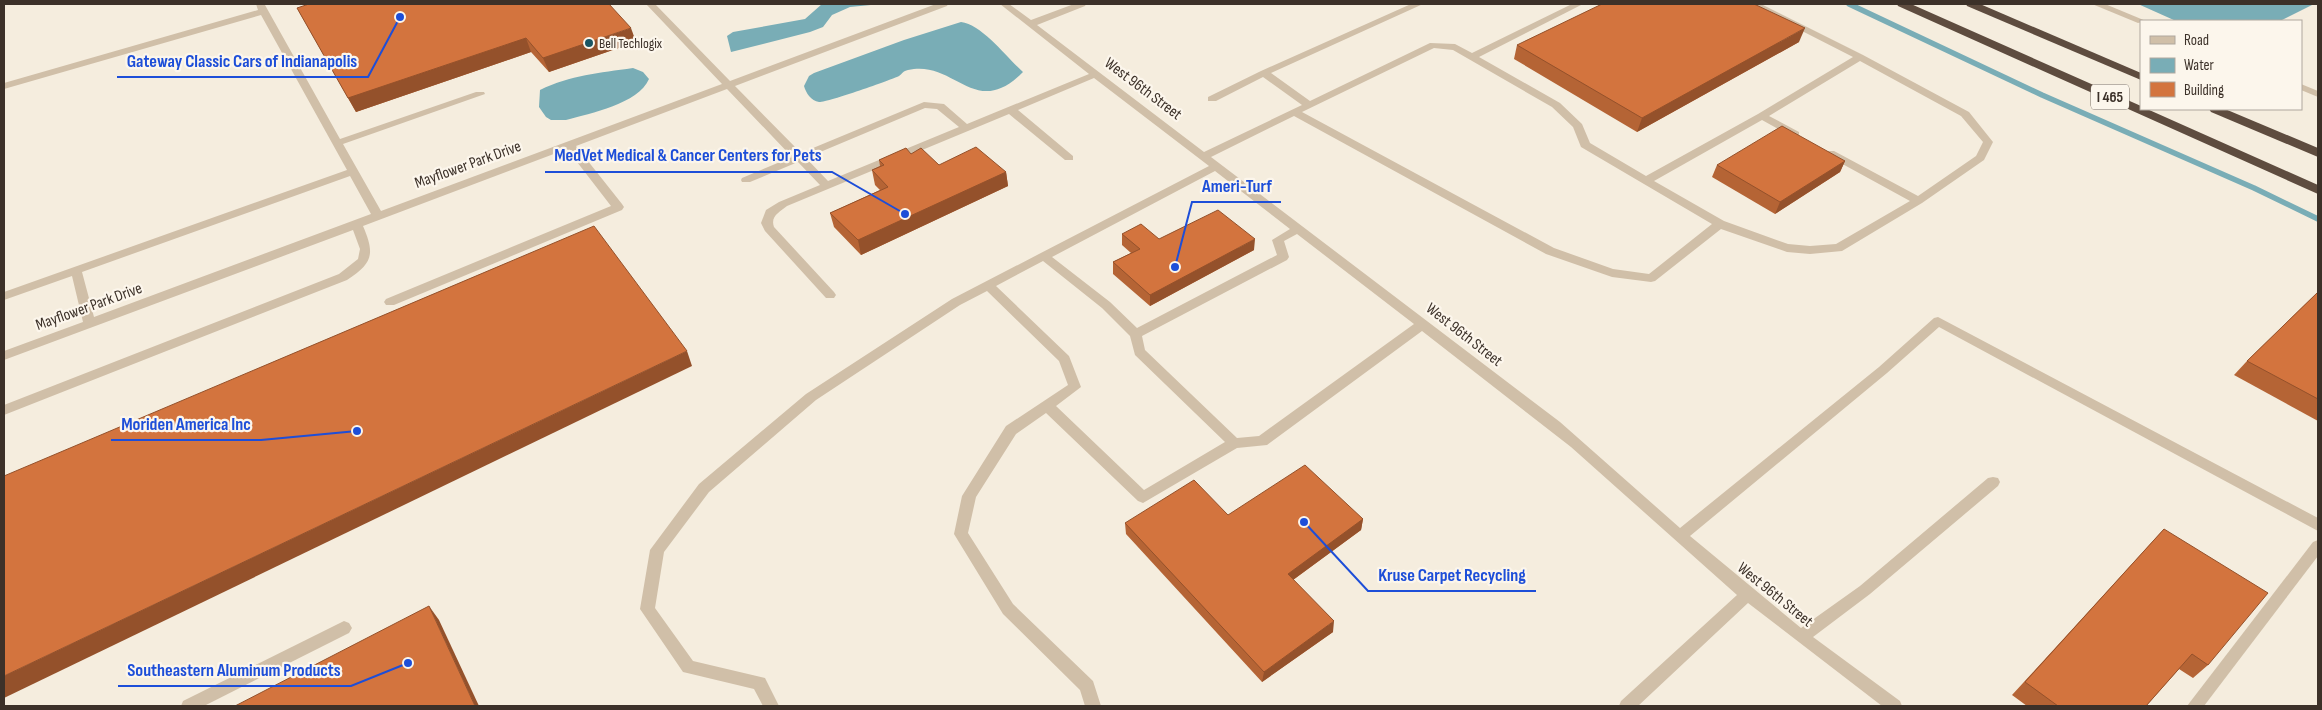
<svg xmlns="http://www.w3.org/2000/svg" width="2322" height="710" font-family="'Sofia Sans Condensed',sans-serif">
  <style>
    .water { fill: #79adb6 }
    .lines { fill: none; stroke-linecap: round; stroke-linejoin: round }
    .stream { stroke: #79adb6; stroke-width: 5.5 }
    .minor { fill: #d0bfa8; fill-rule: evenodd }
    .highway { fill: #5e4c3f; fill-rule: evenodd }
    .wall { fill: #b56435 }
    .shaded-wall { fill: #94512b }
    .building { fill: #d3743e; stroke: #94512b }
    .poi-dot { fill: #195563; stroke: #fcf6ec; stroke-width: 2 }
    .labels { text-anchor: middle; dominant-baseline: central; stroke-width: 4.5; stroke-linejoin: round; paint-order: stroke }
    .far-poi-label { font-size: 14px; fill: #3c3129; stroke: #fcf6ec; text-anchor: start }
    .shield { fill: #fcf6ec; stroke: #766c64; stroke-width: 1 }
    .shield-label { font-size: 15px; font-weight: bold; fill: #3c3129 }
    .street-label { font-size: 16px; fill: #3c3129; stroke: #fcf6ec }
    .leader { fill: none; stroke: #1d4ed8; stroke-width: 2 }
    .callout-dot { fill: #1d4ed8; stroke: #fcf6ec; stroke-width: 2 }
    .callout-label { font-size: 18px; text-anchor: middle; font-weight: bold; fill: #1d4ed8; stroke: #fcf6ec; stroke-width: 4.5; stroke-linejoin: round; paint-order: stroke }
  </style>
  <rect width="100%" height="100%" fill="#f5edde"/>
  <!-- water -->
  <g class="water">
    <polygon points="822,4 881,4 850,7 832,15 823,27 810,32 731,52 727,36 733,32 805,19"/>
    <polygon points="2138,4 2314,4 2280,21 2176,21"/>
    <path d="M961 22C983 25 1007 58 1023 72 975 121 955 59 908 70 903 71 903 73 899 76 891 80 826 103 819 102 811 101 806 93 804 86L809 76 814 73 904 40Z"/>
    <path d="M633 68 643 72 649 79C638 104 591 113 566 120H551L546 117 539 107 540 90C571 75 599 73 633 68Z"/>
  </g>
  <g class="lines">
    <!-- stream -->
    <polyline class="stream" points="1849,4 2042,95 2254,188 2318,219"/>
    <!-- minor -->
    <g class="minor">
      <path d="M256 4 265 5 340 139 476 92H484L485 94 343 144 381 211 722 84 646 4H655L730 81 936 4H948L947 6 735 86 801 153 924 102 944 104 967 124 1089 74 1000 4H1009L1031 20 1074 4H1086L1085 6 1037 25 1204 152 1302 105 1263 77 1216 101H1208V97L1261 71 1411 4H1423L1271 73 1310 101 1430 43 1455 44 1472 53 1572 4H1583L1479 57 1560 103 1582 124 1590 143 1646 176 1758 114 1853 57 1749 4H1761L1863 55 1969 112 1993 142 1984 160 1922 203 1842 251 1810 254 1787 252 1721 229 1655 281 1651 282 1612 277 1546 254 1294 116 1211 157 1560 422 1680 528 1879 367 1934 318 1938 317 2318 518V531L1939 327 1887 373 1690 536 1801 628 1860 586 1988 478 1993 477 1998 478 2000 482 1998 486 1870 594 1813 637 1900 701 1902 706H1882L1748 603 1638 706H1619L1621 701 1737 595 1571 447 1422 331 1267 445 1237 448 1143 503 1138 501 1046 413 1016 434 976 497 968 533 1013 604 1093 681 1101 706H1085L1080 690 1003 614 954 534 962 496 1006 426 1068 385 1059 361 987 291 960 305 816 400 709 492 664 552 655 608 693 661 765 678 779 706H763L754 689 683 672 640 609 650 550 699 484 806 394 952 299 1209 166 1094 78 1018 110 1073 156V160H1065L1009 114 787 206C780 212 770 216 774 227L834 292 836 295 834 298H826L765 231 761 223 766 210 779 202 820 185 798 162 750 182H742L741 180 742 178 792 157 727 89 576 146 622 204 624 207 622 210 394 305H386L384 302 386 299 611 206 567 149 363 226C375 254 373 263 347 280L4 415V405L339 274 358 259 360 249 353 230 4 360V351L83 322 72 276 4 300V292L347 170 261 15 4 89V83L258 10ZM1434 48 1453 50 1552 107 1573 127 1581 147 1712 224 1649 274 1613 269 1554 248 1302 112ZM1860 61 1961 116 1983 142 1976 156 1918 196 1834 151H1826V155L1910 201 1836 244 1810 246 1788 244 1724 221 1654 181 1762 120 1791 136H1799V132L1769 116ZM925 108 937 109 959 127 828 181 806 158ZM1215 171 1290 229 1272 240 1277 255 1137 328 1110 302 1052 257ZM350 176 371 214 94 317 82 272ZM1297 234 1414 324 1259 436 1237 438 1145 350 1142 336 1287 260 1289 257 1284 241ZM1043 261 1102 308 1130 336 1135 355 1225 442 1144 490 1056 406 1081 387 1069 356 996 286Z"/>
      <polygon points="2092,4 2105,4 2146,21 2138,23"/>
      <polygon points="2301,84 2318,91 2318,97 2301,90"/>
      <polygon points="2318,540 2318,556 2204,706 2187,706 2313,542"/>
      <polygon points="344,621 349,623 352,628 349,633 204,706 181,706 183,701"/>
    </g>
    <!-- highway -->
    <g class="highway">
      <polygon points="1897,4 1911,4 2141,106 2141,109 2147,109 2318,185 2318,194 1898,6"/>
      <polygon points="1966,4 1980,4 2141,73 2141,80 1967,6"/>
      <polygon points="2209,109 2225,109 2318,148 2318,157 2211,112"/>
    </g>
  </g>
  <!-- wall -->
  <g class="wall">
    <polygon points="297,8 636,42 549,72 531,52 356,112"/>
    <polygon points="1799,42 1637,132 1514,59 1517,45"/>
    <polygon points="911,154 939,165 1006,172 1008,186 861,255 834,227 830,213 880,190 875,185 872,170 880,166 879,160"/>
    <polygon points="1845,161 1840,172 1775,214 1712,177 1717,165"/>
    <polygon points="1122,234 1159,239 1254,250 1150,306 1113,274 1113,262 1131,253 1122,245"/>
    <polygon points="2318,292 2318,421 2234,375 2247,361"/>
    <polygon points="1228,515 1363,519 1361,530 1293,580 1333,632 1262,682 1126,534 1125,523"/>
    <polygon points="2164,529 2208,665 2193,678 2179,669 2146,706 2027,706 2012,695"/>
  </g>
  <!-- shaded-wall -->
  <g class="shaded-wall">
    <polygon points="631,28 636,42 549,72 543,58"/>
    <polygon points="1805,28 1799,42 1637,132 1642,118"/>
    <polygon points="526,38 531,52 356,112 348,98"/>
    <polygon points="1845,161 1840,172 1775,214 1780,202"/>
    <polygon points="1006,172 1008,186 861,255 858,240"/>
    <polygon points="1255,239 1254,250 1150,306 1150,295"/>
    <polygon points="687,351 692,366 4,698 4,676"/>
    <polygon points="1363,519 1361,530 1286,585 1288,574"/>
    <polygon points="429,606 439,620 479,706 475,706"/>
    <polygon points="1334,621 1333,632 1262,682 1264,672"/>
  </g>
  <!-- building -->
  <g class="building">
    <polygon points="309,4 609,4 631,28 543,58 526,38 348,98 297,8"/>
    <polygon points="1602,4 1754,4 1805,28 1642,118 1517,45"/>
    <polygon points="1782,126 1845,161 1780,202 1717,165"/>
    <polygon points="976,147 1006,172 858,240 830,213 888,187 872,170 884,165 879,160 906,148 911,154 921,148 939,165"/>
    <polygon points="1218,210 1255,239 1150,295 1113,262 1140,249 1122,234 1141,224 1159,239"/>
    <polygon points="594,226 687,351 4,676 4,476"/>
    <polygon points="2318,292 2318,399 2247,361"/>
    <polygon points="1305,465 1363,519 1288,574 1334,621 1264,672 1125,523 1194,480 1228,515"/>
    <polygon points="2164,529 2268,593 2208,665 2192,654 2146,706 2058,706 2025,682"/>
    <polygon points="429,606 475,706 235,706"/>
  </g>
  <!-- markers -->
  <circle class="poi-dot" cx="589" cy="43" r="5"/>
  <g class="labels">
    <!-- far-poi labels -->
    <g class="far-poi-label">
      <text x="599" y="43">Bell Techlogix</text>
    </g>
    <!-- shield labels -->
    <rect class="shield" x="2091" y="84.5" width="38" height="25" rx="4"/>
    <g class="shield-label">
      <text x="2110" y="97">I 465</text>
    </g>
    <!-- street labels -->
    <g class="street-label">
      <text transform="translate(1143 89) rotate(37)">West 96th Street</text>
      <text transform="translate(468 165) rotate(-20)">Mayflower Park Drive</text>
      <text transform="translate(89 307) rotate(-20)">Mayflower Park Drive</text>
      <text transform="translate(1464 335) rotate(38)">West 96th Street</text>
      <text transform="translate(1775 595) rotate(39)">West 96th Street</text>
    </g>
  </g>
  <!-- callouts -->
  <path class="leader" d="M400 17L368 77H117M905 214L832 172H545M1175 267L1192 202H1281M357 431L261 440H111M1304 522L1368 591H1536M408 663L351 686H118"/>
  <g class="callout-dot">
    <circle cx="400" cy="17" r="5"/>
    <circle cx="905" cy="214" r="5"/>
    <circle cx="1175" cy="267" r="5"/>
    <circle cx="357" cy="431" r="5"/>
    <circle cx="1304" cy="522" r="5"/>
    <circle cx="408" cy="663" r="5"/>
  </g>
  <g class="callout-label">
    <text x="242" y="67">Gateway Classic Cars of Indianapolis</text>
    <text x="688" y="161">MedVet Medical &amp; Cancer Centers for Pets</text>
    <text x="1237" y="192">Ameri-Turf</text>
    <text x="186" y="430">Moriden America Inc</text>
    <text x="1452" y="581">Kruse Carpet Recycling</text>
    <text x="234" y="676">Southeastern Aluminum Products</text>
  </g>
  <!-- border -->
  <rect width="2322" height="710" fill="none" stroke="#3c3129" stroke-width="10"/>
  <!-- legend -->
  <rect x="2140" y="20" width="162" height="90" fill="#fcf6ec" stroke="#afa79e"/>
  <rect x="2150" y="36" width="25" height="8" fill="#d0bfa8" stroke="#afa79e"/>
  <text x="2184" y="45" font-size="15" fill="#3c3129">Road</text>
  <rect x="2150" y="58" width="25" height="15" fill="#79adb6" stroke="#afa79e"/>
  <text x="2184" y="70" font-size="15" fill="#3c3129">Water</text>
  <rect x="2150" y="82" width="25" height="15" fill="#d3743e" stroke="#afa79e"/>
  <text x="2184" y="95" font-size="15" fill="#3c3129">Building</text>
</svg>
